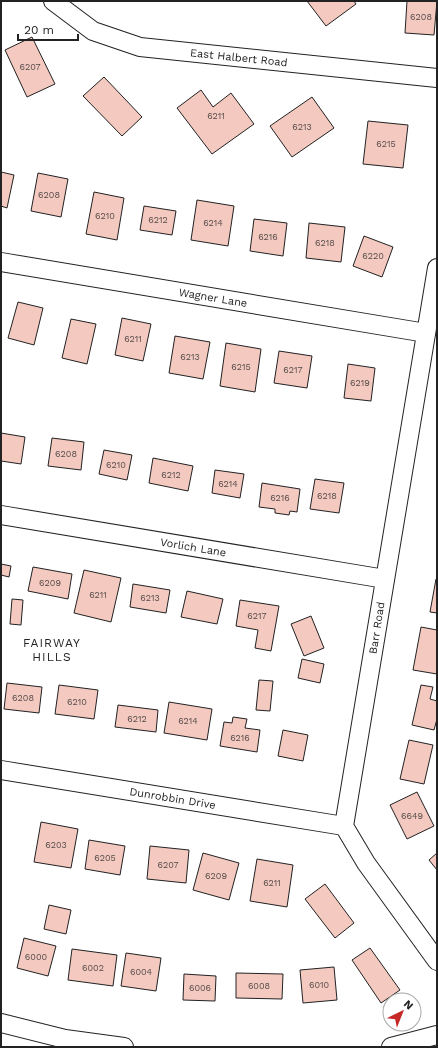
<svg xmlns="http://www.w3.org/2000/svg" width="438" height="1048" font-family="'Work Sans',sans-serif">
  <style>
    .building { fill: #f3c9c0; stroke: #222 }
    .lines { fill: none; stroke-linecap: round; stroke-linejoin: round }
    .street-casing { stroke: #222; stroke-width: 20 }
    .street { stroke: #fff; stroke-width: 18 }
    .labels { text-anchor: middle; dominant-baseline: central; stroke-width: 3; stroke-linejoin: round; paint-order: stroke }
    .number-label { font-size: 9px; fill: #564c4a }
    .street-label { font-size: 11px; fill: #222; stroke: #fff }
    .neighbourhood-label { font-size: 12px; letter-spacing: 1px; fill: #222; stroke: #fff }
  </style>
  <rect width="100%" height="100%" fill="#fff"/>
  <!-- building -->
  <g class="building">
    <polygon points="307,1 354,1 356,4 326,26"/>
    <polygon points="407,1 437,1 434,35 405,33"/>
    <polygon points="32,37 55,84 27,97 5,50"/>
    <polygon points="104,77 142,117 122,136 83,96"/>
    <polygon points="201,90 213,107 231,93 254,124 212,154 177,108"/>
    <polygon points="312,97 334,128 292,157 270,126"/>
    <polygon points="368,121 408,125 403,168 363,164"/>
    <polygon points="1,172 14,175 7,208 1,206"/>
    <polygon points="38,173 68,179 61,217 31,211"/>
    <polygon points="94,192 124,198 117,240 86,234"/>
    <polygon points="197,200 234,206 228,246 191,240"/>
    <polygon points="144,206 176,211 172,235 140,230"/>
    <polygon points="254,219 287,223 283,256 250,251"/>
    <polygon points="309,223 345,227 341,262 306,258"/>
    <polygon points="364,236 393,247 382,277 353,266"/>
    <polygon points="18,302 43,308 34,345 8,338"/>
    <polygon points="122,318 151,324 143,361 115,355"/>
    <polygon points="71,319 96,324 87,364 62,358"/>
    <polygon points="175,336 210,342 203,379 169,373"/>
    <polygon points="226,343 261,349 255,392 220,386"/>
    <polygon points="279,351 312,356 307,388 274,383"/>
    <polygon points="348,364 375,368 371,401 344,398"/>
    <polygon points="1,433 25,437 21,464 1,461"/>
    <polygon points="52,438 84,442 81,470 48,466"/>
    <polygon points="104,450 132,455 127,480 99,474"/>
    <polygon points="153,458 193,466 188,491 149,483"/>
    <polygon points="215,470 244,474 240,498 212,493"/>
    <polygon points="315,479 344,483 339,513 310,509"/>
    <polygon points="262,483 300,489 297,512 290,511 289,515 275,513 275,509 259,507"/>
    <polygon points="1,564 11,566 9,577 1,575"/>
    <polygon points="33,567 72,574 68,599 28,591"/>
    <polygon points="84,570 121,578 111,622 74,613"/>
    <polygon points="436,579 437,580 437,613 430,612"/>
    <polygon points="133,584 170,590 166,613 130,607"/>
    <polygon points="187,591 223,599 217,624 181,617"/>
    <polygon points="12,599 23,600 21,625 10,624"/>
    <polygon points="240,600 279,606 271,651 255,648 258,630 236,626"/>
    <polygon points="311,616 324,648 304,656 291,624"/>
    <polygon points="421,627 437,630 437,674 413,670"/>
    <polygon points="302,659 324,664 320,683 298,678"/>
    <polygon points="259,680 273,681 270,711 256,710"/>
    <polygon points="7,683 42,687 39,713 4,709"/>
    <polygon points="59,685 98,690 94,719 55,714"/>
    <polygon points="421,685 433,687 430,699 437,701 437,719 434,730 412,725"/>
    <polygon points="169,702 212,709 207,740 164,733"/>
    <polygon points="118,705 158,710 156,732 115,727"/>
    <polygon points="233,717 247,719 245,728 260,730 257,752 220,746 224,722 232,723"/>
    <polygon points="283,730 308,735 303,761 278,756"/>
    <polygon points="409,740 433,745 424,784 400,779"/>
    <polygon points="417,792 434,826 407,839 390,805"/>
    <polygon points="41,822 78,829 71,868 34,862"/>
    <polygon points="89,840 125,846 120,875 85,869"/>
    <polygon points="150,846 189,850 186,883 147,879"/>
    <polygon points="203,853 239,863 229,900 193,890"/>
    <polygon points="437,853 437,870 429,860"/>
    <polygon points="257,859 293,865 287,907 250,901"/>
    <polygon points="325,884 354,923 335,938 305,899"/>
    <polygon points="49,905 71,910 66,934 44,929"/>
    <polygon points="24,938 56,946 48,976 17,968"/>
    <polygon points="370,948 400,990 381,1003 352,960"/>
    <polygon points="72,949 117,955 113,986 68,980"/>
    <polygon points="126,953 161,958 156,991 121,986"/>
    <polygon points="334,967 337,1000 303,1003 300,970"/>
    <polygon points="236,973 283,974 282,999 236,998"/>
    <polygon points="184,974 216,976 215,1001 183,1000"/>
  </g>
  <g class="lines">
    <defs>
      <g id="street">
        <path id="s1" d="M53 1 93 31 140 47 437 78"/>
        <path id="s2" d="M1 262 426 333"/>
        <polyline points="437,268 344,826 366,863 437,961"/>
        <path id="s3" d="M1 515 385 579"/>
        <path id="s4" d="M1 770 344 826"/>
        <polyline points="1,1023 65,1039 124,1047"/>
        <polyline points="391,1047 437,1035"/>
      </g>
    </defs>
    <!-- street casing -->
    <use href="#street" class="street-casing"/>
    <!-- street -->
    <use href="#street" class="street"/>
  </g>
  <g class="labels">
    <!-- number labels -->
    <g class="number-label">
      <text x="421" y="17">6208</text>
      <text x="30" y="67">6207</text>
      <text x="216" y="116">6211</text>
      <text x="302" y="127">6213</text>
      <text x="386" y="144">6215</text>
      <text x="49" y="195">6208</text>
      <text x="105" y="216">6210</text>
      <text x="158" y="220">6212</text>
      <text x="213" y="223">6214</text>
      <text x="268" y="237">6216</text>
      <text x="325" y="243">6218</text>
      <text x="373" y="256">6220</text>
      <text x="133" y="339">6211</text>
      <text x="190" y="357">6213</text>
      <text x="241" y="367">6215</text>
      <text x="293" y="370">6217</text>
      <text x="360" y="383">6219</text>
      <text x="66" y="454">6208</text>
      <text x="116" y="465">6210</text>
      <text x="171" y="475">6212</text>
      <text x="228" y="484">6214</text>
      <text x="327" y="496">6218</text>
      <text x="280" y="498">6216</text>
      <text x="50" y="583">6209</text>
      <text x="98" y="595">6211</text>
      <text x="150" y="598">6213</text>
      <text x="257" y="616">6217</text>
      <text x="23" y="698">6208</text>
      <text x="77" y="702">6210</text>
      <text x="137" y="719">6212</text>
      <text x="188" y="721">6214</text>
      <text x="240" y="738">6216</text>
      <text x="412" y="816">6649</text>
      <text x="56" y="845">6203</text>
      <text x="105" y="858">6205</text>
      <text x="168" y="865">6207</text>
      <text x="216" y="876">6209</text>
      <text x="272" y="883">6211</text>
      <text x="36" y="957">6000</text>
      <text x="93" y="968">6002</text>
      <text x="141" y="972">6004</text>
      <text x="319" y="985">6010</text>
      <text x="259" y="986">6008</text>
      <text x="200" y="988">6006</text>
    </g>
    <!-- street labels -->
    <g class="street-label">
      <text stroke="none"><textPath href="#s1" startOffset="199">East Halbert Road</textPath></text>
      <text stroke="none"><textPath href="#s2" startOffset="215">Wagner Lane</textPath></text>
      <text stroke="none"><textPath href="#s3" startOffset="195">Vorlich Lane</textPath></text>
      <text transform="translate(377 628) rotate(-81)">Barr Road</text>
      <text stroke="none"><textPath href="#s4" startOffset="174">Dunrobbin Drive</textPath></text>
    </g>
    <!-- neighbourhood labels -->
    <g class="neighbourhood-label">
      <text x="52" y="643">FAIRWAY<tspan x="52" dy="14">HILLS</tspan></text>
    </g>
  </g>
  <!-- border -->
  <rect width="438" height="1048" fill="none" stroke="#222222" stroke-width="4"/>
  <!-- north arrow -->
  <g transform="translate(402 1012) rotate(43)"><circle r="19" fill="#ffffff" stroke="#a7a7a7"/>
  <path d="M0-3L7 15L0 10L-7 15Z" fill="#c62828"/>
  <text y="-6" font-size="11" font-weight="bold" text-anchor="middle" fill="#222222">N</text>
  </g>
  <!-- scale -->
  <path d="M18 34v6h60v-6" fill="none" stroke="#222222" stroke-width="2"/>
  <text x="24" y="34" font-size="12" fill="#222222" stroke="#ffffff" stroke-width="3" paint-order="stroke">20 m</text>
</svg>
